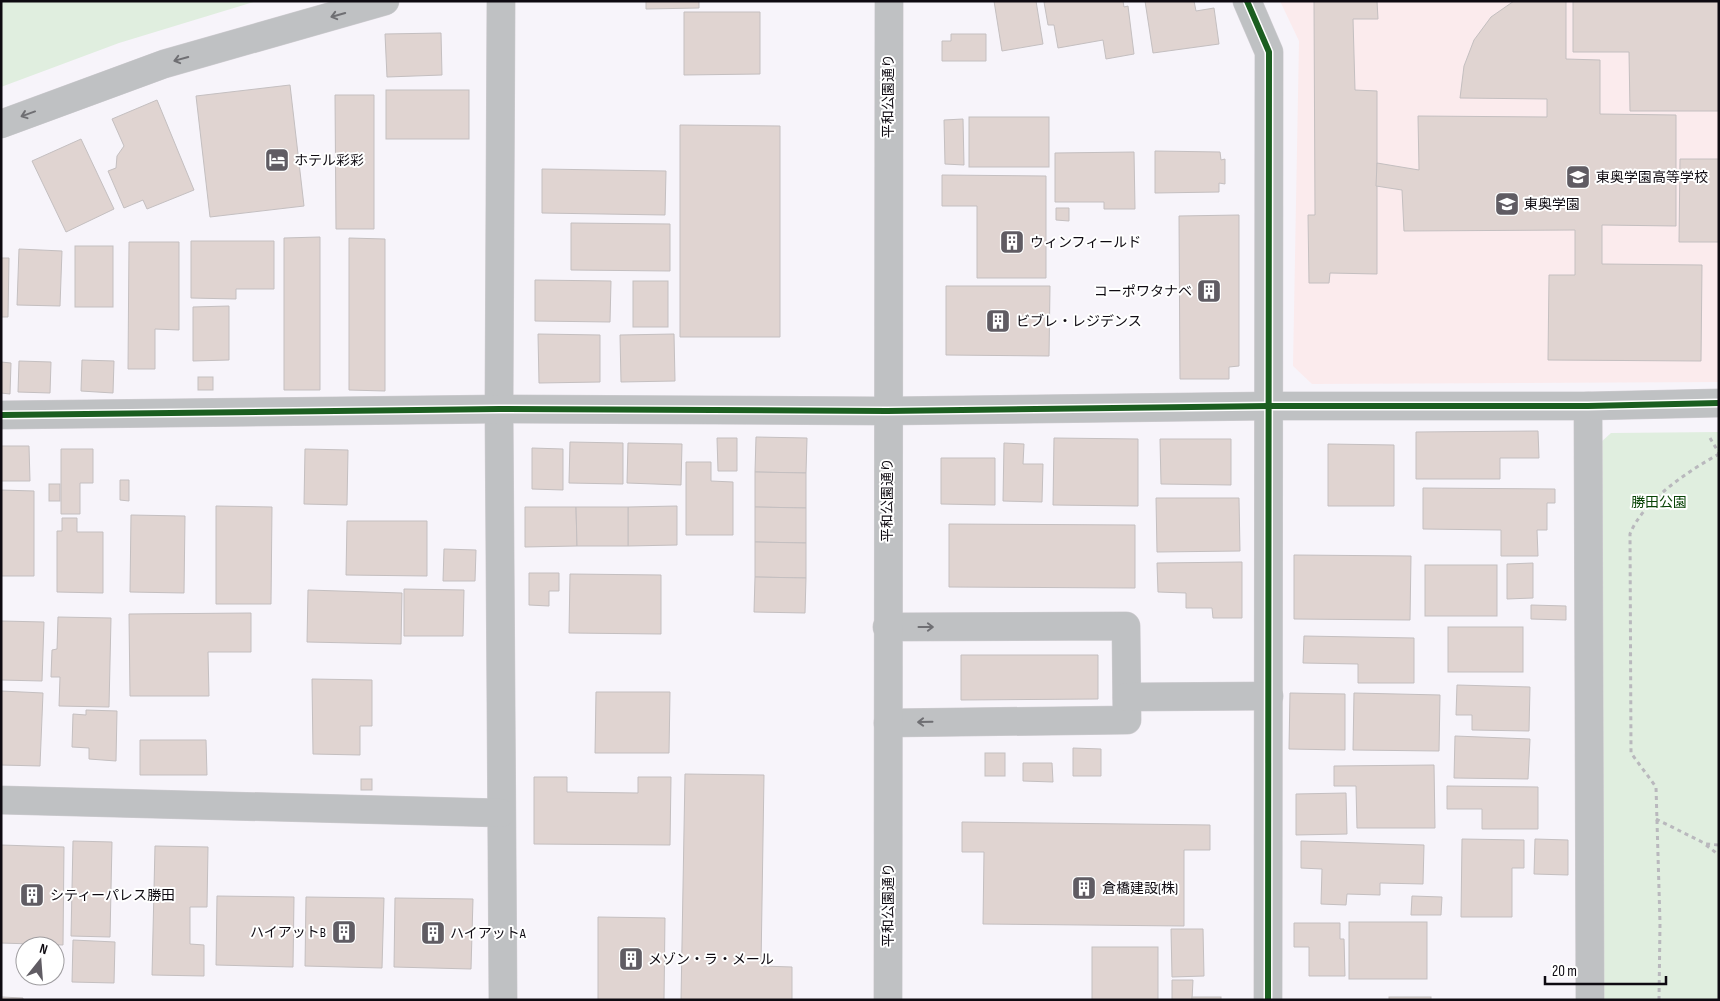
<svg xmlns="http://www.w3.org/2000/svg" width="1720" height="1001" font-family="'Sofia Sans Condensed','Noto Sans JP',sans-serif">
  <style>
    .education { fill: #fbebed }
    .green { fill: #e0eedf }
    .building { fill: #e0d4d1; stroke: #c4bfc0 }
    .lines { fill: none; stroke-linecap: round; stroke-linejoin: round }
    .minor-casing { stroke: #d2cfd4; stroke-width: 29 }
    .path { stroke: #b9b8bd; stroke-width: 3; stroke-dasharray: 4 4; stroke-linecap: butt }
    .minor { stroke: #bfc1c3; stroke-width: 28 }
    .cycleway-casing { stroke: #fff; stroke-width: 9 }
    .cycleway { stroke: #1b5e20; stroke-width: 6 }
    .oneway { stroke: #6f6f73 }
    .labels { text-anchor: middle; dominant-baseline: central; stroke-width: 4; stroke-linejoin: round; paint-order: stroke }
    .street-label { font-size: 14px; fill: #0e0a11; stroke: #fff }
    .poi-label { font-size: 14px; fill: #0e0a11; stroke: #fff; text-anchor: start }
    .park-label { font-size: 14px; fill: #094406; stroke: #fff }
  </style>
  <rect width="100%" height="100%" fill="#f7f4fa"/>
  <!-- education -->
  <polygon class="education" points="1280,1 1719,1 1719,382 1312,384 1293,366 1299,41"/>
  <!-- green -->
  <g class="green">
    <polygon points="1,1 257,1 119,43 1,87"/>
    <polygon points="1719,432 1719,1000 1603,1000 1599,444 1611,433"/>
  </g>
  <!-- building -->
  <g class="building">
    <polygon points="646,1 699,1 699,8 646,9"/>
    <polygon points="994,1 1036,1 1043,44 1002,51"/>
    <polygon points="1050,1 1123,1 1124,7 1128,6 1134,54 1106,59 1103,40 1058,48 1054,25 1048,25 1044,2"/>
    <polygon points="1145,1 1194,1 1196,11 1214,8 1219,44 1153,53"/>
    <polygon points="1314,1 1377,1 1378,19 1353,19 1355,90 1377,91 1377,274 1330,273 1329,283 1309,283 1308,215 1315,215"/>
    <polygon points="1514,1 1566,1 1566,59 1600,60 1600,114 1676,115 1676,226 1602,225 1602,264 1702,265 1701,361 1548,360 1549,275 1575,275 1575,230 1404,231 1402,190 1376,186 1377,163 1419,170 1418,116 1547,117 1547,99 1460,98 1464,66 1474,40 1491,17"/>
    <polygon points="1573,1 1719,1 1719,111 1630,111 1629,52 1573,52"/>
    <polygon points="684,12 760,12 760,74 684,75"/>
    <polygon points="441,33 442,75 387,77 385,34"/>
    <polygon points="951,34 986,34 986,61 942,61 942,41 951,41"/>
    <polygon points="290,85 304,206 210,217 196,96"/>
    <rect x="386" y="90" width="83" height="49"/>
    <polygon points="335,95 374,95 374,229 336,229"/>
    <polygon points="157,100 194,190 147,209 143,200 124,208 108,171 116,168 117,156 124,146 112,119"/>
    <rect x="969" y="117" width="80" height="50"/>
    <polygon points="963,119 964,165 945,164 944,120"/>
    <polygon points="680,125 780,126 780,337 680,337"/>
    <polygon points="81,139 114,209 66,232 32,161"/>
    <polygon points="1155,151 1220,152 1221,160 1225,159 1225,184 1219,183 1219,192 1155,193"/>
    <polygon points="1134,152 1135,209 1104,209 1104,202 1055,202 1055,153"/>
    <polygon points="1680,159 1719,159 1719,242 1679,242"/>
    <polygon points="542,169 666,171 665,215 542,213"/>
    <polygon points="942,175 1046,176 1046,278 977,278 977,206 942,206"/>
    <polygon points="1056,208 1069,208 1069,221 1056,220"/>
    <polygon points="1239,215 1239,366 1229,367 1229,379 1180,379 1179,216"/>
    <polygon points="571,223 670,224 670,271 571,270"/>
    <polygon points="320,237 320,390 284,390 284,238"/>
    <polygon points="349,238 385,239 385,391 349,390"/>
    <polygon points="191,241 274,241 274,289 236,289 236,299 191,298"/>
    <polygon points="129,242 179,242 179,330 155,329 155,369 128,369"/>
    <rect x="75" y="246" width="38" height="61"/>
    <polygon points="19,249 62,251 60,306 17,305"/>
    <polygon points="1,258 9,258 8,317 1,317"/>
    <polygon points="535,280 611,281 610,322 535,321"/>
    <rect x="633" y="281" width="35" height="46"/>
    <polygon points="946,286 1050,286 1049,356 946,355"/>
    <polygon points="229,306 229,360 193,361 193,307"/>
    <polygon points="538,334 600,335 600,382 539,383"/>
    <polygon points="674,334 675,381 621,382 620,335"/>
    <polygon points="82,360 114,361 113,393 81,391"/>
    <polygon points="19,361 51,362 50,393 18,392"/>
    <polygon points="1,362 11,363 10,394 1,393"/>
    <rect x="198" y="377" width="15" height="13"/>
    <polygon points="1538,431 1539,458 1500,458 1500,479 1416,479 1416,432"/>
    <polygon points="756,437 807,438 806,473 755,472"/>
    <polygon points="717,438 737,438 737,471 718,471"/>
    <polygon points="1054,438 1138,439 1138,506 1053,505"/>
    <polygon points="1160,439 1231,439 1231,485 1161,484"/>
    <polygon points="570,442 623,443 623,484 569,483"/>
    <polygon points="628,443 682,444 681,485 627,483"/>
    <polygon points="1004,443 1024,444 1023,464 1043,464 1042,502 1003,501"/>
    <polygon points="1328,444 1394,445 1394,506 1328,506"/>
    <polygon points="1,446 29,446 30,481 1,481"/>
    <polygon points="532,448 563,449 563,490 532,489"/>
    <polygon points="61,449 93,449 93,483 80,483 80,514 61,514"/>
    <polygon points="305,449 348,450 347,505 304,504"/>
    <polygon points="941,458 995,458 995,505 941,504"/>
    <polygon points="686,462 711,462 711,481 733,482 733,535 686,535"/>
    <polygon points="755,472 806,473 806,508 755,507"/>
    <polygon points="120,480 129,480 129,501 120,500"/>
    <rect x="49" y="484" width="11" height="17"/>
    <polygon points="1423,488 1555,489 1555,503 1547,503 1547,530 1537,530 1538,556 1501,556 1501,530 1423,529"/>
    <polygon points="1,490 34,491 34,576 1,576"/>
    <polygon points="1156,498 1239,498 1240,551 1157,552"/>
    <polygon points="216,506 272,507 271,604 216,604"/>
    <polygon points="677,506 677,545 628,546 628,507"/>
    <polygon points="525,507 576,507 577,546 525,547"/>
    <polygon points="576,507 628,507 628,546 577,546"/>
    <polygon points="755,507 806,508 806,543 755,542"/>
    <polygon points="131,515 185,516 184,593 130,592"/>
    <polygon points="62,518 77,518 77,532 103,532 103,593 57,592 57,531 62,531"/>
    <polygon points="347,521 427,521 427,576 346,575"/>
    <polygon points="949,524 1135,525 1135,588 949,587"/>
    <polygon points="755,542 806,543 806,578 755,577"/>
    <polygon points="444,549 476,550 475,581 443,581"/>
    <polygon points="1294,555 1411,556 1410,620 1294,619"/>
    <polygon points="1242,562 1242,618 1213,618 1212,608 1186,608 1186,593 1158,592 1157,563"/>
    <polygon points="1533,563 1533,598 1507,599 1507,564"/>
    <rect x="1425" y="565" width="72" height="51"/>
    <polygon points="529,573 559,573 559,591 549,591 549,606 529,605"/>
    <polygon points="570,574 661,575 661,634 569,633"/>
    <polygon points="755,577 806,578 805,613 754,612"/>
    <polygon points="404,589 464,590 463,636 404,636"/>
    <polygon points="308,590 402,593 401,644 307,642"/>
    <polygon points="1531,605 1566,606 1566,620 1531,619"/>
    <polygon points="251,613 251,652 208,652 209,696 130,696 129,614"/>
    <polygon points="58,617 111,618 109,707 59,706 60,677 51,677 52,650 57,649"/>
    <polygon points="1,621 44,622 42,681 1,680"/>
    <rect x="1448" y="627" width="75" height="45"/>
    <polygon points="1304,636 1414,638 1414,683 1358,683 1358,664 1303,663"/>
    <polygon points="961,655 1098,655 1098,699 961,700"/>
    <polygon points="312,679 372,680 372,726 360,726 360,755 313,754"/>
    <polygon points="1457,685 1530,687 1529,731 1472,730 1472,715 1456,715"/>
    <polygon points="1,691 43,693 40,766 1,765"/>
    <polygon points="596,692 670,692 669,753 595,753"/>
    <polygon points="1290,693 1345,694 1345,750 1289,749"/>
    <polygon points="1354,693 1440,695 1439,751 1353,750"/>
    <polygon points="86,710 117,711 116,761 89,759 89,748 72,747 73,714 86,715"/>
    <polygon points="1455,736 1530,739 1528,779 1454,778"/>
    <polygon points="140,740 206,740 207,775 140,775"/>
    <polygon points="1073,748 1101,749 1101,776 1073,776"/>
    <rect x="985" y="753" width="20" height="23"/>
    <polygon points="1023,763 1052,763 1053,782 1023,781"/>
    <polygon points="1434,765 1435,828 1357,828 1356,786 1334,786 1334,766"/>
    <polygon points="685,774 764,775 761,966 792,967 792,1000 681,1000"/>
    <polygon points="534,777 567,777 567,792 638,793 638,777 671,777 670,845 534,844"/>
    <rect x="361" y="779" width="11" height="11"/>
    <polygon points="1447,786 1538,787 1538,829 1482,829 1482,809 1447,809"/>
    <polygon points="1346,793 1347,834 1296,835 1296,794"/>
    <polygon points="962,822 1210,825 1210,850 1184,850 1184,926 983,924 984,852 962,852"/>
    <polygon points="1462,839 1524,840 1524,868 1512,868 1512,917 1461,917"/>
    <polygon points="1535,839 1568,840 1568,875 1534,874"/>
    <polygon points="73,841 112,842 110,937 71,936"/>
    <polygon points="1301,841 1424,845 1423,884 1380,883 1380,895 1347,894 1346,905 1321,904 1322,869 1301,868"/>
    <polygon points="1,845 64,847 63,945 1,943"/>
    <polygon points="155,846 208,847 207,907 190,907 190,944 204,945 204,976 152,975"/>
    <polygon points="217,896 294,897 293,967 216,965"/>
    <polygon points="1412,896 1442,897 1441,915 1411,915"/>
    <polygon points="306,897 384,898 382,968 305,966"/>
    <polygon points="395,898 473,899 471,969 394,967"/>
    <polygon points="598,917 665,918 664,1000 598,1000"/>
    <rect x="1349" y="922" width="78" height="57"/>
    <polygon points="1294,923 1340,923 1340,939 1344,939 1345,976 1309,976 1309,947 1294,947"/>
    <polygon points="1171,929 1203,929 1204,976 1172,977"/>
    <polygon points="73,940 115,942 114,983 72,982"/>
    <rect x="1092" y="947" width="66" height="53"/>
    <polygon points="1172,980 1193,980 1192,1000 1172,1000"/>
    <polygon points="1,997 23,998 23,1000 1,1000"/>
    <rect x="1192" y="997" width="29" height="3"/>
    <rect x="1389" y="997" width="42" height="3"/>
  </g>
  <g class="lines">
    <defs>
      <g id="minor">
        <polyline points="501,1 499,409 503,1000"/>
        <polyline points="1247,1 1269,52 1268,1000"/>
        <polyline points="1,124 164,64 385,1"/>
        <polyline points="1588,406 1590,1000"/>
        <polyline points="1,415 499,409 887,411 1269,406 1588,406 1719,403"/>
        <polyline points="887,627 1126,626 1127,720 888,723"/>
        <polyline points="1127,697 1269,696"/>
        <polyline points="1,800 501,813"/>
        <polyline points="888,1000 889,1"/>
      </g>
    </defs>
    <!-- minor casing -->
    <use href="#minor" class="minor-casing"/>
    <!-- path -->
    <g class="path">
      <polyline points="1710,438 1719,453"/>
      <polyline points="1656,819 1706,844 1719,845"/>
      <polyline points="1706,845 1719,855"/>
      <path d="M1659 1000 1660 923 1656 787 1631 753 1630 534C1643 501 1688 471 1719 454"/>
    </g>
    <!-- minor -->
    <use href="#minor" class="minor"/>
    <defs>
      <g id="cycleway">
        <polyline points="1247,1 1269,52 1268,1000"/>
        <polyline points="1,415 499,409 887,411 1269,406 1588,406 1719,403"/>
      </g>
    </defs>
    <!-- cycleway casing -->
    <use href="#cycleway" class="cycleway-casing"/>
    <!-- cycleway -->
    <use href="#cycleway" class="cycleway"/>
  </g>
  <!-- one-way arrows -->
  <defs><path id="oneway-shaft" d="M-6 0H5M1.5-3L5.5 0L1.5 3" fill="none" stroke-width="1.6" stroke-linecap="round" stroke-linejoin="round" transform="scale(1.25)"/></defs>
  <g class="oneway">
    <use href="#oneway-shaft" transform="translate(338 15) rotate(164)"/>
    <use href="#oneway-shaft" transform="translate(181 59) rotate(165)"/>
    <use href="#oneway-shaft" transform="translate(28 114) rotate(160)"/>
    <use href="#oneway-shaft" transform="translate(926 627)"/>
    <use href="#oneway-shaft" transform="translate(925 722) rotate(179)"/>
  </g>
  <!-- icons -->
  <defs>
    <symbol id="hotel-square" viewBox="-11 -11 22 22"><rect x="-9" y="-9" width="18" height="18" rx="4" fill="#605c63" stroke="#fff"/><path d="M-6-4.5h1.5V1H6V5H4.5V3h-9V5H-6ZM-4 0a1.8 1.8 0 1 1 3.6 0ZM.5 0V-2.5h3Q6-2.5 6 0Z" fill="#fff"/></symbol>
    <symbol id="school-square" viewBox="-11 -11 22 22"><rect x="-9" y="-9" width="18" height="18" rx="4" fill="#605c63" stroke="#fff"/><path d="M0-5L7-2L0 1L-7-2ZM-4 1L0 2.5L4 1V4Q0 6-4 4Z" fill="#fff"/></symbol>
    <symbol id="building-square" viewBox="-11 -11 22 22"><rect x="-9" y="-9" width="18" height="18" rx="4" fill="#605c63" stroke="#fff"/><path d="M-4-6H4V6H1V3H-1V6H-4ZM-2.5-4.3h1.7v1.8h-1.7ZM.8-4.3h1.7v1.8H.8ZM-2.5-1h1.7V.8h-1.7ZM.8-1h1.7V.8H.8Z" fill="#fff"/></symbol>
  </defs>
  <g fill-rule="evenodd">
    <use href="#hotel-square" x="263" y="146" width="28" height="28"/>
    <use href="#school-square" x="1564" y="163" width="28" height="28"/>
    <use href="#school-square" x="1493" y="190" width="28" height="28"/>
    <use href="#building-square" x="998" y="228" width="28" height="28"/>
    <use href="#building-square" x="1195" y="277" width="28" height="28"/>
    <use href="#building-square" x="984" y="307" width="28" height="28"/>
    <use href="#building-square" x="1070" y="874" width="28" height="28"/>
    <use href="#building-square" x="18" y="881" width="28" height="28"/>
    <use href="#building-square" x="330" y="918" width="28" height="28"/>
    <use href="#building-square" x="419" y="919" width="28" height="28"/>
    <use href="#building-square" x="617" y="945" width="28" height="28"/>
  </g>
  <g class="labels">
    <!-- street labels -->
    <g class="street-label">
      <text transform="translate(888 96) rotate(-90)">平和公園通り</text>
      <text transform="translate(887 500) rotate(-90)">平和公園通り</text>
      <text transform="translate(888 905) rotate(-90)">平和公園通り</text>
    </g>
    <!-- poi labels -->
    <g class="poi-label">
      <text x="294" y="160">ホテル彩彩</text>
      <text x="1596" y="177">東奥学園高等学校</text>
      <text x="1524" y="204">東奥学園</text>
      <text x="1030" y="242">ウィンフィールド</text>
      <text x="1192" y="291" text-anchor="end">コーポワタナベ</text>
      <text x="1016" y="321">ビブレ・レジデンス</text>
      <text x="1102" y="888">倉橋建設(株)</text>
      <text x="50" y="895">シティーパレス勝田</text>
      <text x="326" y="932" text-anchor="end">ハイアットB</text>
      <text x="450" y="933">ハイアットA</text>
      <text x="648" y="959">メゾン・ラ・メール</text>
    </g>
    <!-- park labels -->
    <g class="park-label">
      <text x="1659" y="502">勝田公園</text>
    </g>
  </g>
  <!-- border -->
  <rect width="1720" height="1001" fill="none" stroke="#0e0a11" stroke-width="5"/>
  <!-- north arrow -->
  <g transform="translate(40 961) rotate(17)"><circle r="24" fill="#ffffff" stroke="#9f9da0"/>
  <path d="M0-4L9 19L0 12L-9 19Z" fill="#605c63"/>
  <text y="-8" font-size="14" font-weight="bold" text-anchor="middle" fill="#0e0a11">N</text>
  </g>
  <!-- scale -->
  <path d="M1545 976v8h121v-8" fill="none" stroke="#0e0a11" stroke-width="2.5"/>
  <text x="1552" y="976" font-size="15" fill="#0e0a11" stroke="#ffffff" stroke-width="4" paint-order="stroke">20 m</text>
</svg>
